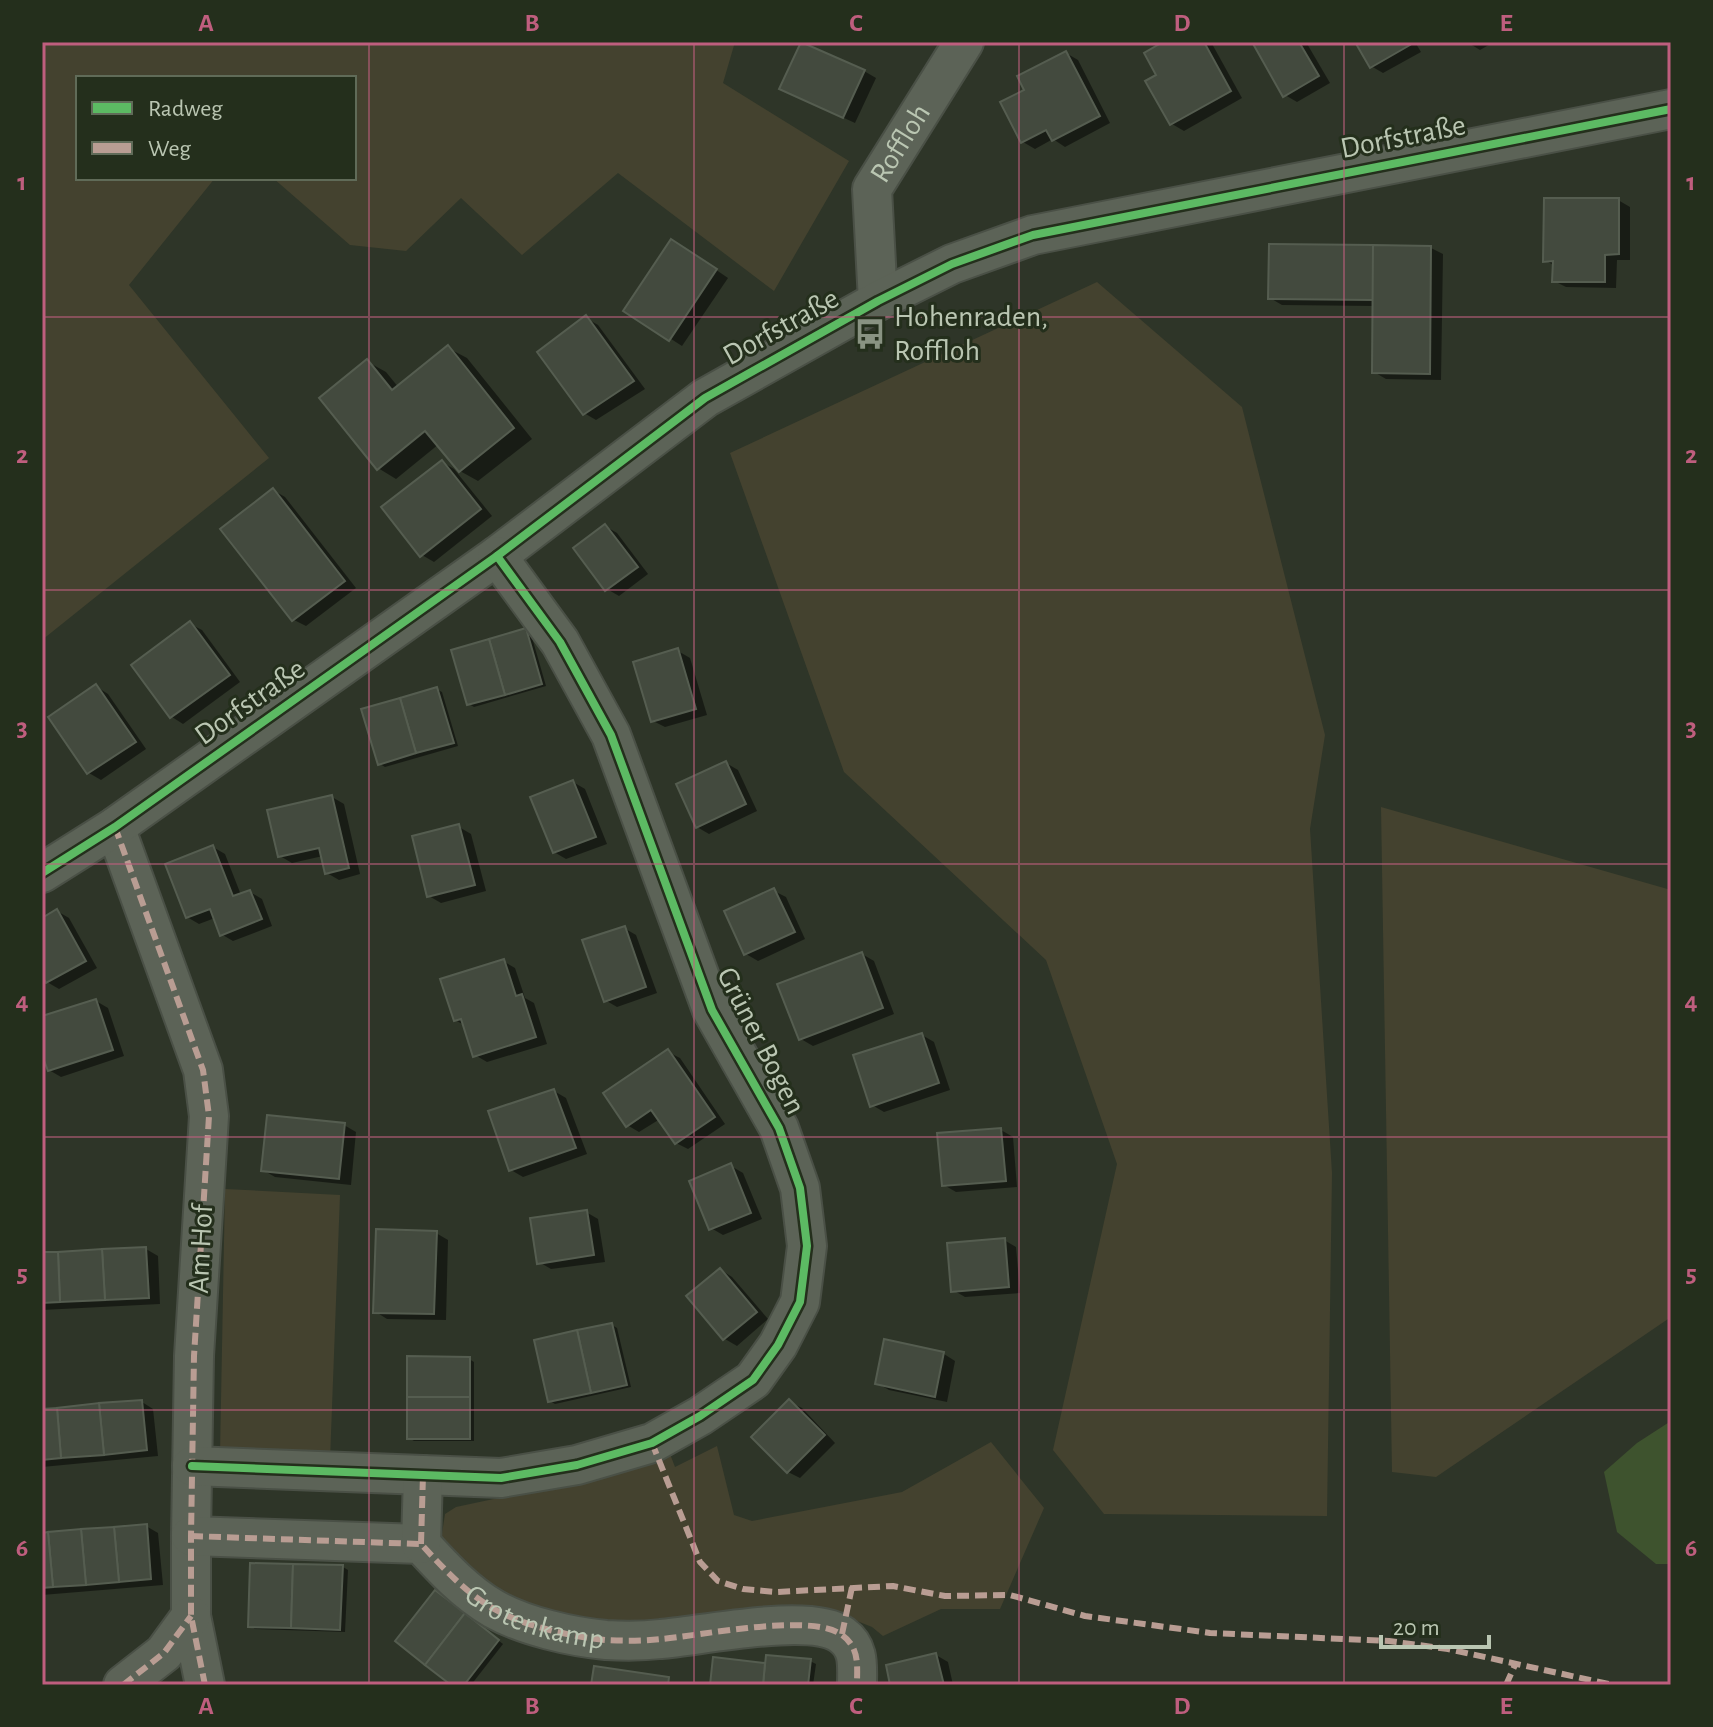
<svg xmlns="http://www.w3.org/2000/svg" width="1713" height="1727" font-family="'Alegreya Sans',sans-serif">
  <style>
    .green { fill: #44422f }
    .water { fill: #3e532e }
    .shadow { fill: #0007 }
    .building { fill: #434a3e; stroke: #555d50; stroke-width: 2 }
    .lines { fill: none; stroke-linecap: round; stroke-linejoin: round }
    .street-casing { stroke: #4a5046; stroke-width: 42 }
    .street { stroke: #5c6357; stroke-width: 38 }
    .quiet { stroke: #b99d93; stroke-width: 6; stroke-dasharray: 12 6; stroke-linecap: butt }
    .cycleway-casing { stroke: #242f1c; stroke-width: 13 }
    .cycleway { stroke: #5cba63; stroke-width: 8 }
    .grid { fill: none; stroke: #bf5e7e; stroke-width: 2; stroke-opacity: 0.55 }
    .labels { text-anchor: middle; dominant-baseline: central; stroke-width: 6; stroke-linejoin: round; paint-order: stroke }
    .street-label { font-size: 30px; fill: #bac6b2; stroke: #242f1c }
    .poi-label { font-size: 30px; fill: #bac6b2; stroke: #242f1c; text-anchor: start }
    .neatline { fill: none; stroke: #bf5e7e; stroke-width: 3 }
    .grid-label { font-size: 26px; text-anchor: middle; font-weight: bold; fill: #bf5e7e }
  </style>
  <rect width="100%" height="100%" fill="#2e3528"/>
  <!-- green -->
  <g class="green">
    <polygon points="42,42 735,42 723,83 849,161 774,291 618,173 522,255 461,198 406,251 350,245 273,178 354,178 354,78 78,78 78,178 215,178 129,285 269,458 42,640"/>
    <polygon points="1097,282 1242,407 1325,735 1310,829 1332,1173 1327,1516 1104,1514 1053,1450 1117,1164 1046,960 844,772 730,453"/>
    <polygon points="1381,807 1671,890 1671,1317 1436,1477 1392,1472"/>
    <polygon points="225,1189 340,1195 330,1460 220,1454"/>
    <polygon points="991,1442 1044,1508 1000,1609 941,1609 883,1636 872,1627 832,1611 594,1627 526,1610 470,1578 441,1540 445,1514 456,1507 592,1478 670,1454 675,1467 717,1446 734,1515 752,1521 902,1492"/>
  </g>
  <!-- water -->
  <polygon class="water" points="1671,1421 1671,1564 1656,1564 1617,1532 1604,1472 1637,1443"/>
  <!-- shadow -->
  <g class="shadow">
    <polygon points="1168,42 1211,42 1242,98 1184,131 1172,124"/>
    <polygon points="1254,42 1306,42 1330,83 1297,102 1285,95"/>
    <polygon points="1358,42 1415,42 1421,52 1383,73 1371,66"/>
    <polygon points="1467,42 1494,42 1480,50"/>
    <polygon points="1066,53 1078,60 1110,123 1065,147 1053,139 1035,149 1023,142 1027,90"/>
    <polygon points="864,71 876,78 855,123 794,95"/>
    <polygon points="1618,200 1630,207 1630,260 1617,260 1616,288 1566,287 1554,281 1555,266 1545,260"/>
    <polygon points="684,248 728,278 682,346 626,310"/>
    <polygon points="1431,248 1443,254 1441,380 1386,379 1374,372 1374,306 1282,305 1270,298"/>
    <polygon points="586,318 598,325 645,389 596,420 584,413"/>
    <polygon points="448,348 467,358 532,439 478,481 460,471 439,444 396,479 378,468 368,362 386,372 399,388"/>
    <polygon points="442,462 454,469 492,516 434,562 422,555"/>
    <polygon points="273,490 285,497 356,588 306,626 294,620"/>
    <polygon points="605,526 617,533 648,574 619,596 607,589"/>
    <polygon points="190,624 202,630 240,682 183,724 172,717"/>
    <polygon points="526,631 531,634 546,686 474,707 469,704"/>
    <polygon points="678,651 690,658 707,715 665,727 653,721"/>
    <polygon points="97,687 108,694 146,749 101,780 89,773"/>
    <polygon points="436,689 442,692 458,746 385,767 380,764"/>
    <polygon points="726,763 738,770 757,811 709,834 697,827"/>
    <polygon points="573,782 585,789 607,844 566,859 554,852"/>
    <polygon points="332,797 344,804 360,874 339,880 327,873 323,856 292,863 280,856"/>
    <polygon points="459,827 471,834 486,891 441,903 429,896"/>
    <polygon points="213,847 225,854 241,895 250,892 262,899 272,926 233,941 221,934 215,918 199,924 187,917"/>
    <polygon points="774,891 786,897 805,939 758,961 746,954"/>
    <polygon points="57,911 69,918 97,968 59,989 47,982 42,972 42,920"/>
    <polygon points="624,928 636,935 657,993 617,1007 605,1000"/>
    <polygon points="862,954 874,961 894,1014 813,1046 801,1039"/>
    <polygon points="503,961 515,968 525,998 534,1003 547,1044 487,1062 475,1055 466,1026 455,1020"/>
    <polygon points="96,1001 108,1008 124,1056 61,1077 49,1070 42,1048 42,1019"/>
    <polygon points="922,1035 934,1042 950,1090 884,1112 872,1105"/>
    <polygon points="668,1052 680,1058 725,1124 688,1149 676,1143 660,1119 639,1132 627,1125"/>
    <polygon points="554,1091 566,1098 587,1154 523,1177 511,1170"/>
    <polygon points="344,1125 356,1132 351,1185 275,1177 263,1170"/>
    <polygon points="1001,1130 1013,1137 1017,1187 956,1192 944,1185"/>
    <polygon points="731,1166 743,1173 762,1219 723,1235 711,1228"/>
    <polygon points="586,1212 598,1219 605,1262 551,1269 539,1262"/>
    <polygon points="436,1233 448,1240 446,1320 387,1319 376,1312"/>
    <polygon points="1004,1240 1016,1247 1020,1293 965,1297 953,1290"/>
    <polygon points="146,1249 158,1256 160,1304 42,1310 42,1254"/>
    <polygon points="721,1270 732,1277 768,1319 737,1346 725,1339 689,1297"/>
    <polygon points="612,1325 617,1328 631,1387 555,1404 550,1401"/>
    <polygon points="944,1354 955,1361 947,1402 889,1390 877,1383"/>
    <polygon points="469,1359 474,1362 474,1441 414,1441 409,1438"/>
    <polygon points="142,1402 153,1409 158,1456 42,1467 42,1411"/>
    <polygon points="790,1402 802,1408 835,1443 800,1478 788,1472"/>
    <polygon points="146,1526 158,1533 163,1585 42,1595 42,1535"/>
    <polygon points="252,1565 343,1567 348,1570 345,1632 255,1629 250,1626"/>
    <polygon points="440,1596 503,1644 471,1685 454,1685"/>
    <polygon points="936,1655 948,1662 953,1685 893,1685"/>
    <polygon points="714,1660 767,1665 810,1661 816,1664 813,1685 712,1685"/>
  </g>
  <!-- building -->
  <g class="building">
    <polygon points="801,42 865,70 843,118 779,89"/>
    <polygon points="1163,42 1204,42 1231,91 1170,125 1145,81 1156,75 1144,53"/>
    <polygon points="1252,42 1299,42 1319,76 1283,97"/>
    <polygon points="1355,42 1408,42 1410,45 1370,68"/>
    <polygon points="1066,51 1100,116 1052,141 1046,130 1021,143 1000,102 1024,90 1017,76"/>
    <polygon points="1544,198 1619,198 1619,254 1605,255 1605,282 1552,282 1553,261 1543,262"/>
    <polygon points="671,239 717,269 669,341 623,311"/>
    <polygon points="1269,244 1373,245 1373,300 1268,299"/>
    <polygon points="1373,245 1431,246 1430,374 1372,373"/>
    <polygon points="586,315 634,381 583,415 537,352"/>
    <polygon points="448,345 514,428 459,472 425,431 377,470 319,398 367,359 392,390"/>
    <polygon points="442,460 481,509 420,557 381,507"/>
    <polygon points="273,488 345,581 292,621 220,529"/>
    <polygon points="605,524 638,567 605,591 573,548"/>
    <polygon points="190,621 230,675 170,718 131,665"/>
    <polygon points="526,628 542,684 505,695 489,639"/>
    <polygon points="489,639 505,695 467,705 451,650"/>
    <polygon points="678,648 696,709 651,722 633,662"/>
    <polygon points="96,684 136,742 87,774 48,717"/>
    <polygon points="437,687 454,743 416,753 400,698"/>
    <polygon points="400,698 416,753 378,765 361,709"/>
    <polygon points="726,761 746,804 696,828 676,784"/>
    <polygon points="573,780 596,837 553,853 530,797"/>
    <polygon points="332,795 349,868 325,874 319,848 278,857 267,810"/>
    <polygon points="459,824 475,885 427,897 412,836"/>
    <polygon points="213,845 233,896 250,890 262,919 220,936 210,909 186,918 165,864"/>
    <polygon points="774,888 795,932 744,955 724,911"/>
    <polygon points="57,909 86,961 46,983 42,976 42,918"/>
    <polygon points="625,926 646,987 604,1002 582,940"/>
    <polygon points="862,952 883,1008 799,1040 777,984"/>
    <polygon points="504,959 516,996 522,994 536,1037 473,1057 461,1019 454,1021 440,979"/>
    <polygon points="96,999 113,1050 48,1071 42,1055 42,1016"/>
    <polygon points="922,1033 939,1083 870,1107 853,1055"/>
    <polygon points="668,1049 715,1117 675,1144 651,1110 626,1127 603,1093"/>
    <polygon points="554,1089 576,1148 509,1171 488,1111"/>
    <polygon points="267,1115 345,1123 339,1179 261,1171"/>
    <polygon points="1001,1128 1006,1181 942,1186 937,1133"/>
    <polygon points="731,1163 751,1213 709,1230 689,1181"/>
    <polygon points="587,1210 594,1255 537,1264 530,1218"/>
    <polygon points="376,1229 437,1231 434,1314 373,1313"/>
    <polygon points="1005,1238 1009,1287 951,1292 947,1243"/>
    <polygon points="146,1247 149,1298 105,1300 102,1249"/>
    <polygon points="102,1249 105,1300 60,1302 58,1252"/>
    <polygon points="42,1252 58,1252 60,1302 42,1303"/>
    <polygon points="720,1268 757,1312 723,1340 686,1296"/>
    <polygon points="612,1323 627,1385 591,1393 577,1330"/>
    <polygon points="577,1330 591,1393 548,1402 534,1340"/>
    <polygon points="884,1339 944,1352 935,1397 875,1384"/>
    <polygon points="407,1356 470,1357 470,1397 407,1397"/>
    <rect x="407" y="1397" width="63" height="42"/>
    <polygon points="789,1399 825,1435 787,1473 751,1437"/>
    <polygon points="142,1400 147,1450 104,1455 99,1403"/>
    <polygon points="99,1403 104,1455 61,1458 57,1408"/>
    <polygon points="57,1408 61,1458 42,1460 42,1409"/>
    <polygon points="147,1524 151,1579 119,1582 114,1527"/>
    <polygon points="114,1527 119,1582 86,1585 81,1529"/>
    <polygon points="81,1529 86,1585 53,1587 48,1532"/>
    <polygon points="48,1532 53,1587 42,1588 42,1533"/>
    <polygon points="250,1563 293,1564 291,1628 248,1627"/>
    <polygon points="293,1564 343,1565 340,1630 291,1628"/>
    <polygon points="435,1590 465,1613 425,1665 395,1641"/>
    <polygon points="465,1613 499,1640 464,1685 451,1685 425,1665"/>
    <polygon points="936,1653 944,1685 890,1685 886,1665"/>
    <polygon points="766,1655 811,1659 808,1685 763,1685"/>
    <polygon points="713,1657 765,1663 763,1685 710,1685"/>
    <polygon points="594,1666 669,1677 668,1685 591,1685"/>
  </g>
  <g class="lines">
    <defs>
      <g id="street">
        <path id="s1" d="M878 301 872 189 964 42"/>
        <polyline points="115,827 203,1070 209,1116 194,1356 191,1536 191,1616 205,1685"/>
        <polyline points="42,873 115,827 497,556 705,398 878,301 952,264 1033,235 1671,109"/>
        <polyline points="192,1466 501,1478 577,1465 652,1443 700,1416 753,1380 778,1345 800,1302 807,1246 800,1188 779,1128 712,1010 611,735 560,642 497,556"/>
        <path id="s2" d="M191 1536 421 1544C443 1568 466 1593 494 1609 524 1626 572 1637 606 1640 623 1641 643 1641 661 1639 700 1636 811 1612 842 1635 860 1648 857 1666 857 1685"/>
        <polyline points="421,1544 423,1475"/>
        <polyline points="123,1685 164,1653 191,1616"/>
      </g>
    </defs>
    <!-- street casing -->
    <use href="#street" class="street-casing"/>
    <!-- street -->
    <use href="#street" class="street"/>
    <!-- quiet -->
    <g class="quiet">
      <polyline points="115,827 203,1070 209,1116 194,1356 191,1536 191,1616 205,1685"/>
      <polyline points="652,1443 700,1562 718,1581 743,1589 776,1592 893,1586 945,1596 1010,1595 1085,1616 1210,1633 1389,1641 1448,1649 1613,1685"/>
      <path d="M191 1536 421 1544C443 1568 466 1593 494 1609 524 1626 572 1637 606 1640 623 1641 643 1641 661 1639 700 1636 811 1612 842 1635 860 1648 857 1666 857 1685"/>
      <polyline points="421,1544 423,1475"/>
      <polyline points="842,1634 852,1587"/>
      <polyline points="123,1685 164,1653 191,1616"/>
      <polyline points="1506,1685 1515,1665"/>
    </g>
    <defs>
      <g id="cycleway">
        <polyline points="42,873 115,827 497,556 705,398 878,301 952,264 1033,235 1671,109"/>
        <polyline points="192,1466 501,1478 577,1465 652,1443 700,1416 753,1380 778,1345 800,1302 807,1246 800,1188 779,1128 712,1010 611,735 560,642 497,556"/>
      </g>
    </defs>
    <!-- cycleway casing -->
    <use href="#cycleway" class="cycleway-casing"/>
    <!-- cycleway -->
    <use href="#cycleway" class="cycleway"/>
  </g>
  <!-- grid -->
  <path class="grid" d="M369 42V1685M694 42V1685M1019 42V1685M1344 42V1685M42 317H1671M42 590H1671M42 864H1671M42 1137H1671M42 1410H1671"/>
  <!-- icons -->
  <defs>
    <symbol id="bus-bare" viewBox="-9 -9 18 18"><path d="M-5-6H5V4H4V6H2V4H-2V6H-4V4H-5ZM-3.5-4V0h7V-4ZM-3.5 1.2v1.5H-2V1.2ZM2 1.2v1.5H3.5V1.2Z" fill="#899382" stroke="#242f1c" stroke-width="2.5" paint-order="stroke"/></symbol>
  </defs>
  <g fill-rule="evenodd">
    <use href="#bus-bare" x="848" y="312" width="44" height="44"/>
  </g>
  <g class="labels">
    <!-- street labels -->
    <g class="street-label">
      <text transform="translate(1403 137) rotate(-11)">Dorfstraße</text>
      <text stroke="none"><textPath href="#s1" startOffset="166">Roffloh</textPath></text>
      <text transform="translate(781 327) rotate(-29)">Dorfstraße</text>
      <text transform="translate(250 702) rotate(-35)">Dorfstraße</text>
      <text transform="translate(761 1041) rotate(63)">Grüner Bogen</text>
      <text transform="translate(201 1249) rotate(-87)">Am Hof</text>
      <text stroke="none"><textPath href="#s2" startOffset="370">Grotenkamp</textPath></text>
    </g>
    <!-- poi labels -->
    <g class="poi-label">
      <text x="894" y="317">Hohenraden,<tspan x="894" dy="34">Roffloh</tspan></text>
    </g>
  </g>
  <!-- border -->
  <rect width="1713" height="1727" fill="none" stroke="#242f1c" stroke-width="88"/>
  <!-- legend -->
  <rect x="76" y="76" width="280" height="104" fill="#242f1c" stroke="#606b58" stroke-width="2"/>
  <rect x="92" y="102" width="40" height="12" fill="#5cba63" stroke="#606b58" stroke-width="2"/>
  <text x="148" y="116" font-size="24" fill="#bac6b2">Radweg</text>
  <rect x="92" y="142" width="40" height="12" fill="#b99d93" stroke="#606b58" stroke-width="2"/>
  <text x="148" y="156" font-size="24" fill="#bac6b2">Weg</text>
  <!-- scale -->
  <path d="M1381 1635v12h108v-12" fill="none" stroke="#bac6b2" stroke-width="4"/>
  <text x="1393" y="1635" font-size="24" fill="#bac6b2" stroke="#242f1c" stroke-width="6" paint-order="stroke">20 m</text>
  <rect x="44" y="44" width="1625" height="1639" class="neatline"/>
  <g class="grid-label">
    <text x="206" y="31">A</text>
    <text x="532" y="31">B</text>
    <text x="856" y="31">C</text>
    <text x="1182" y="31">D</text>
    <text x="1506" y="31">E</text>
    <text x="22" y="190">1</text>
    <text x="1691" y="190">1</text>
    <text x="22" y="463">2</text>
    <text x="1691" y="463">2</text>
    <text x="22" y="736">3</text>
    <text x="1691" y="736">3</text>
    <text x="22" y="1009">4</text>
    <text x="1691" y="1009">4</text>
    <text x="22" y="1282">5</text>
    <text x="1691" y="1282">5</text>
    <text x="22" y="1556">6</text>
    <text x="1691" y="1556">6</text>
    <text x="206" y="1714">A</text>
    <text x="532" y="1714">B</text>
    <text x="856" y="1714">C</text>
    <text x="1182" y="1714">D</text>
    <text x="1506" y="1714">E</text>
  </g>
</svg>
